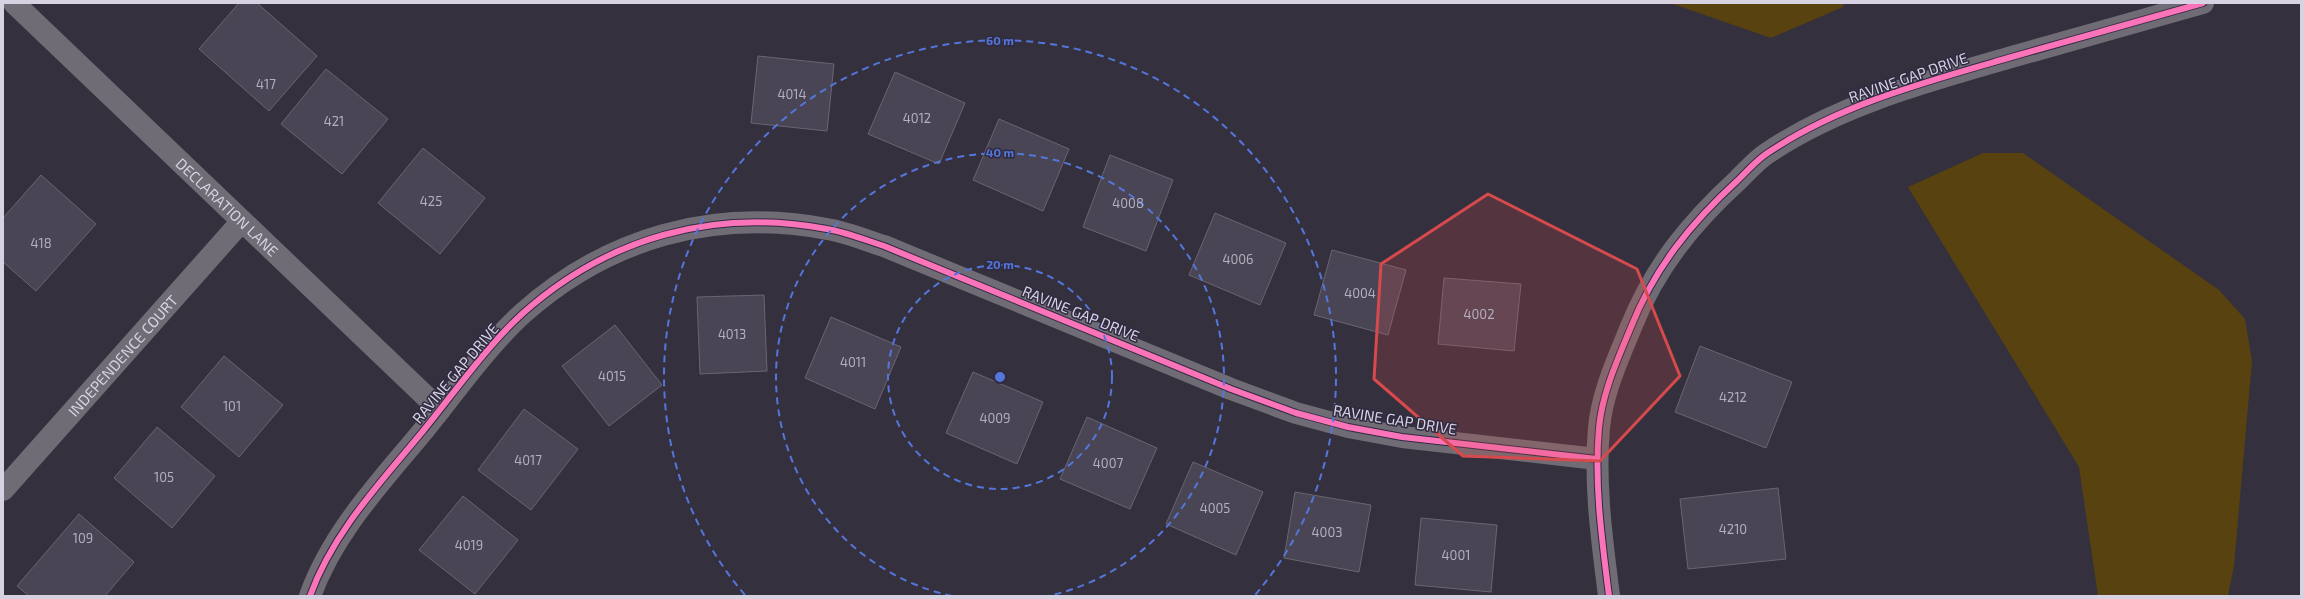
<svg xmlns="http://www.w3.org/2000/svg" width="2304" height="599" font-family="'Exo 2',sans-serif">
  <style>
    .green { fill: #574210 }
    .building { fill: #494554; stroke: #696671 }
    .lines { fill: none; stroke-linecap: round; stroke-linejoin: round }
    .minor { stroke: #6f6c75; stroke-width: 22 }
    .cycleway-casing { stroke: #312b42; stroke-width: 8 }
    .cycleway { stroke: #fb73b8; stroke-width: 6 }
    .marked { fill: #d64a4d; fill-opacity: 0.2; stroke: #d64a4d; stroke-width: 3; stroke-linejoin: round }
    .ring { fill: none; stroke: #5476db; stroke-width: 2; stroke-dasharray: 7 5 }
    .labels { text-anchor: middle; dominant-baseline: central; stroke-width: 3; stroke-linejoin: round; paint-order: stroke }
    .number-label { font-size: 13px; fill: #b3afbe }
    .street-label { font-size: 15px; fill: #d6d2e2; stroke: #312b42 }
    .centre { fill: #5476db; stroke: #312b42; stroke-width: 2 }
    .ring-label { font-size: 12px; text-anchor: middle; font-weight: bold; fill: #5476db; stroke: #312b42; stroke-width: 3; stroke-linejoin: round; paint-order: stroke }
  </style>
  <rect width="100%" height="100%" fill="#34303d"/>
  <!-- green -->
  <g class="green">
    <polygon points="1670,3 1844,3 1843,7 1771,38"/>
    <polygon points="1983,153 2023,153 2219,290 2245,319 2252,361 2234,566 2228,596 2098,596 2079,467 1908,187"/>
  </g>
  <!-- building -->
  <g class="building">
    <polygon points="239,3 257,3 317,56 269,111 199,49"/>
    <polygon points="758,56 834,64 827,131 751,123"/>
    <polygon points="326,69 388,119 342,174 281,124"/>
    <polygon points="895,72 965,103 939,164 868,134"/>
    <polygon points="999,119 1069,149 1043,211 973,180"/>
    <polygon points="423,148 485,198 440,254 378,203"/>
    <polygon points="1110,155 1173,180 1146,251 1083,227"/>
    <polygon points="41,175 96,224 36,291 3,262 3,218"/>
    <polygon points="1215,213 1286,243 1260,305 1189,275"/>
    <polygon points="1332,250 1406,270 1388,335 1314,315"/>
    <polygon points="1444,278 1521,284 1514,351 1438,344"/>
    <polygon points="764,295 767,371 700,374 697,297"/>
    <polygon points="831,317 901,347 875,409 805,378"/>
    <polygon points="615,325 662,385 609,426 562,366"/>
    <polygon points="1700,346 1792,382 1766,448 1675,412"/>
    <polygon points="224,356 283,405 239,457 181,407"/>
    <polygon points="973,372 1043,402 1017,464 946,433"/>
    <polygon points="524,409 578,449 531,510 478,470"/>
    <polygon points="1087,417 1157,448 1130,509 1060,479"/>
    <polygon points="157,427 215,476 172,528 114,478"/>
    <polygon points="1193,462 1263,492 1236,555 1166,524"/>
    <polygon points="1778,488 1786,559 1688,569 1680,499"/>
    <polygon points="1295,492 1371,505 1359,572 1284,558"/>
    <polygon points="463,496 518,540 475,594 419,550"/>
    <polygon points="79,514 134,562 105,596 29,596 17,586"/>
    <polygon points="1421,518 1497,525 1491,592 1415,585"/>
  </g>
  <g class="lines">
    <!-- minor -->
    <g class="minor">
      <path id="s1" d="M14 3 440 410"/>
      <path id="s2" d="M3 490 242 221"/>
      <path d="M310 596C333 532 381 482 423 431 454 393 487 346 522 314 608 237 714 208 827 229 846 232 865 240 884 246L1231 389 1296 413 1348 427 1402 437 1597 459"/>
      <path d="M1609 596C1602 540 1594 484 1599 428 1602 393 1618 359 1631 327 1655 267 1691 223 1738 180 1747 171 1756 161 1766 154 1838 105 1925 82 2008 58 2073 40 2138 21 2203 3"/>
    </g>
    <defs>
      <g id="cycleway">
        <path d="M310 596C333 532 381 482 423 431 454 393 487 346 522 314 608 237 714 208 827 229 846 232 865 240 884 246L1231 389 1296 413 1348 427 1402 437 1597 459"/>
        <path d="M1609 596C1602 540 1594 484 1599 428 1602 393 1618 359 1631 327 1655 267 1691 223 1738 180 1747 171 1756 161 1766 154 1838 105 1925 82 2008 58 2073 40 2138 21 2203 3"/>
      </g>
    </defs>
    <!-- cycleway casing -->
    <use href="#cycleway" class="cycleway-casing"/>
    <!-- cycleway -->
    <use href="#cycleway" class="cycleway"/>
  </g>
  <!-- marked area -->
  <path class="marked" d="M1488 194 1637 269 1680 376 1600 461 1463 456 1374 379 1381 264Z"/>
  <!-- distance rings -->
  <g class="ring">
    <circle cx="1000" cy="377" r="112"/>
    <path d="M952 596A224 224 0 1 1 1048 596"/>
    <path d="M745 595A336 336 0 1 1 1255 595"/>
  </g>
  <g class="labels">
    <!-- number labels -->
    <g class="number-label">
      <text x="266" y="84">417</text>
      <text x="792" y="94">4014</text>
      <text x="917" y="118">4012</text>
      <text x="334" y="121">421</text>
      <text x="431" y="201">425</text>
      <text x="1128" y="203">4008</text>
      <text x="41" y="243">418</text>
      <text x="1238" y="259">4006</text>
      <text x="1360" y="293">4004</text>
      <text x="1479" y="314">4002</text>
      <text x="732" y="334">4013</text>
      <text x="853" y="362">4011</text>
      <text x="612" y="376">4015</text>
      <text x="1733" y="397">4212</text>
      <text x="232" y="406">101</text>
      <text x="995" y="418">4009</text>
      <text x="528" y="460">4017</text>
      <text x="1108" y="463">4007</text>
      <text x="164" y="477">105</text>
      <text x="1215" y="508">4005</text>
      <text x="1733" y="529">4210</text>
      <text x="1327" y="532">4003</text>
      <text x="83" y="538">109</text>
      <text x="469" y="545">4019</text>
      <text x="1456" y="555">4001</text>
    </g>
    <!-- street labels -->
    <g class="street-label">
      <text transform="translate(1908 77) rotate(-19)">RAVINE GAP DRIVE</text>
      <text stroke="none"><textPath href="#s1" startOffset="295">DECLARATION LANE</textPath></text>
      <text transform="translate(1081 313) rotate(22)">RAVINE GAP DRIVE</text>
      <text stroke="none"><textPath href="#s2" startOffset="180">INDEPENDENCE COURT</textPath></text>
      <text transform="translate(455 373) rotate(-50)">RAVINE GAP DRIVE</text>
      <text transform="translate(1395 419) rotate(9)">RAVINE GAP DRIVE</text>
    </g>
  </g>
  <circle cx="1000" cy="377" r="6" class="centre"/>
  <g class="ring-label">
    <text x="1000" y="45">60 m</text>
    <text x="1000" y="157">40 m</text>
    <text x="1000" y="269">20 m</text>
  </g>
  <!-- border -->
  <rect width="2304" height="599" fill="none" stroke="#d6d2e2" stroke-width="8"/>
</svg>
